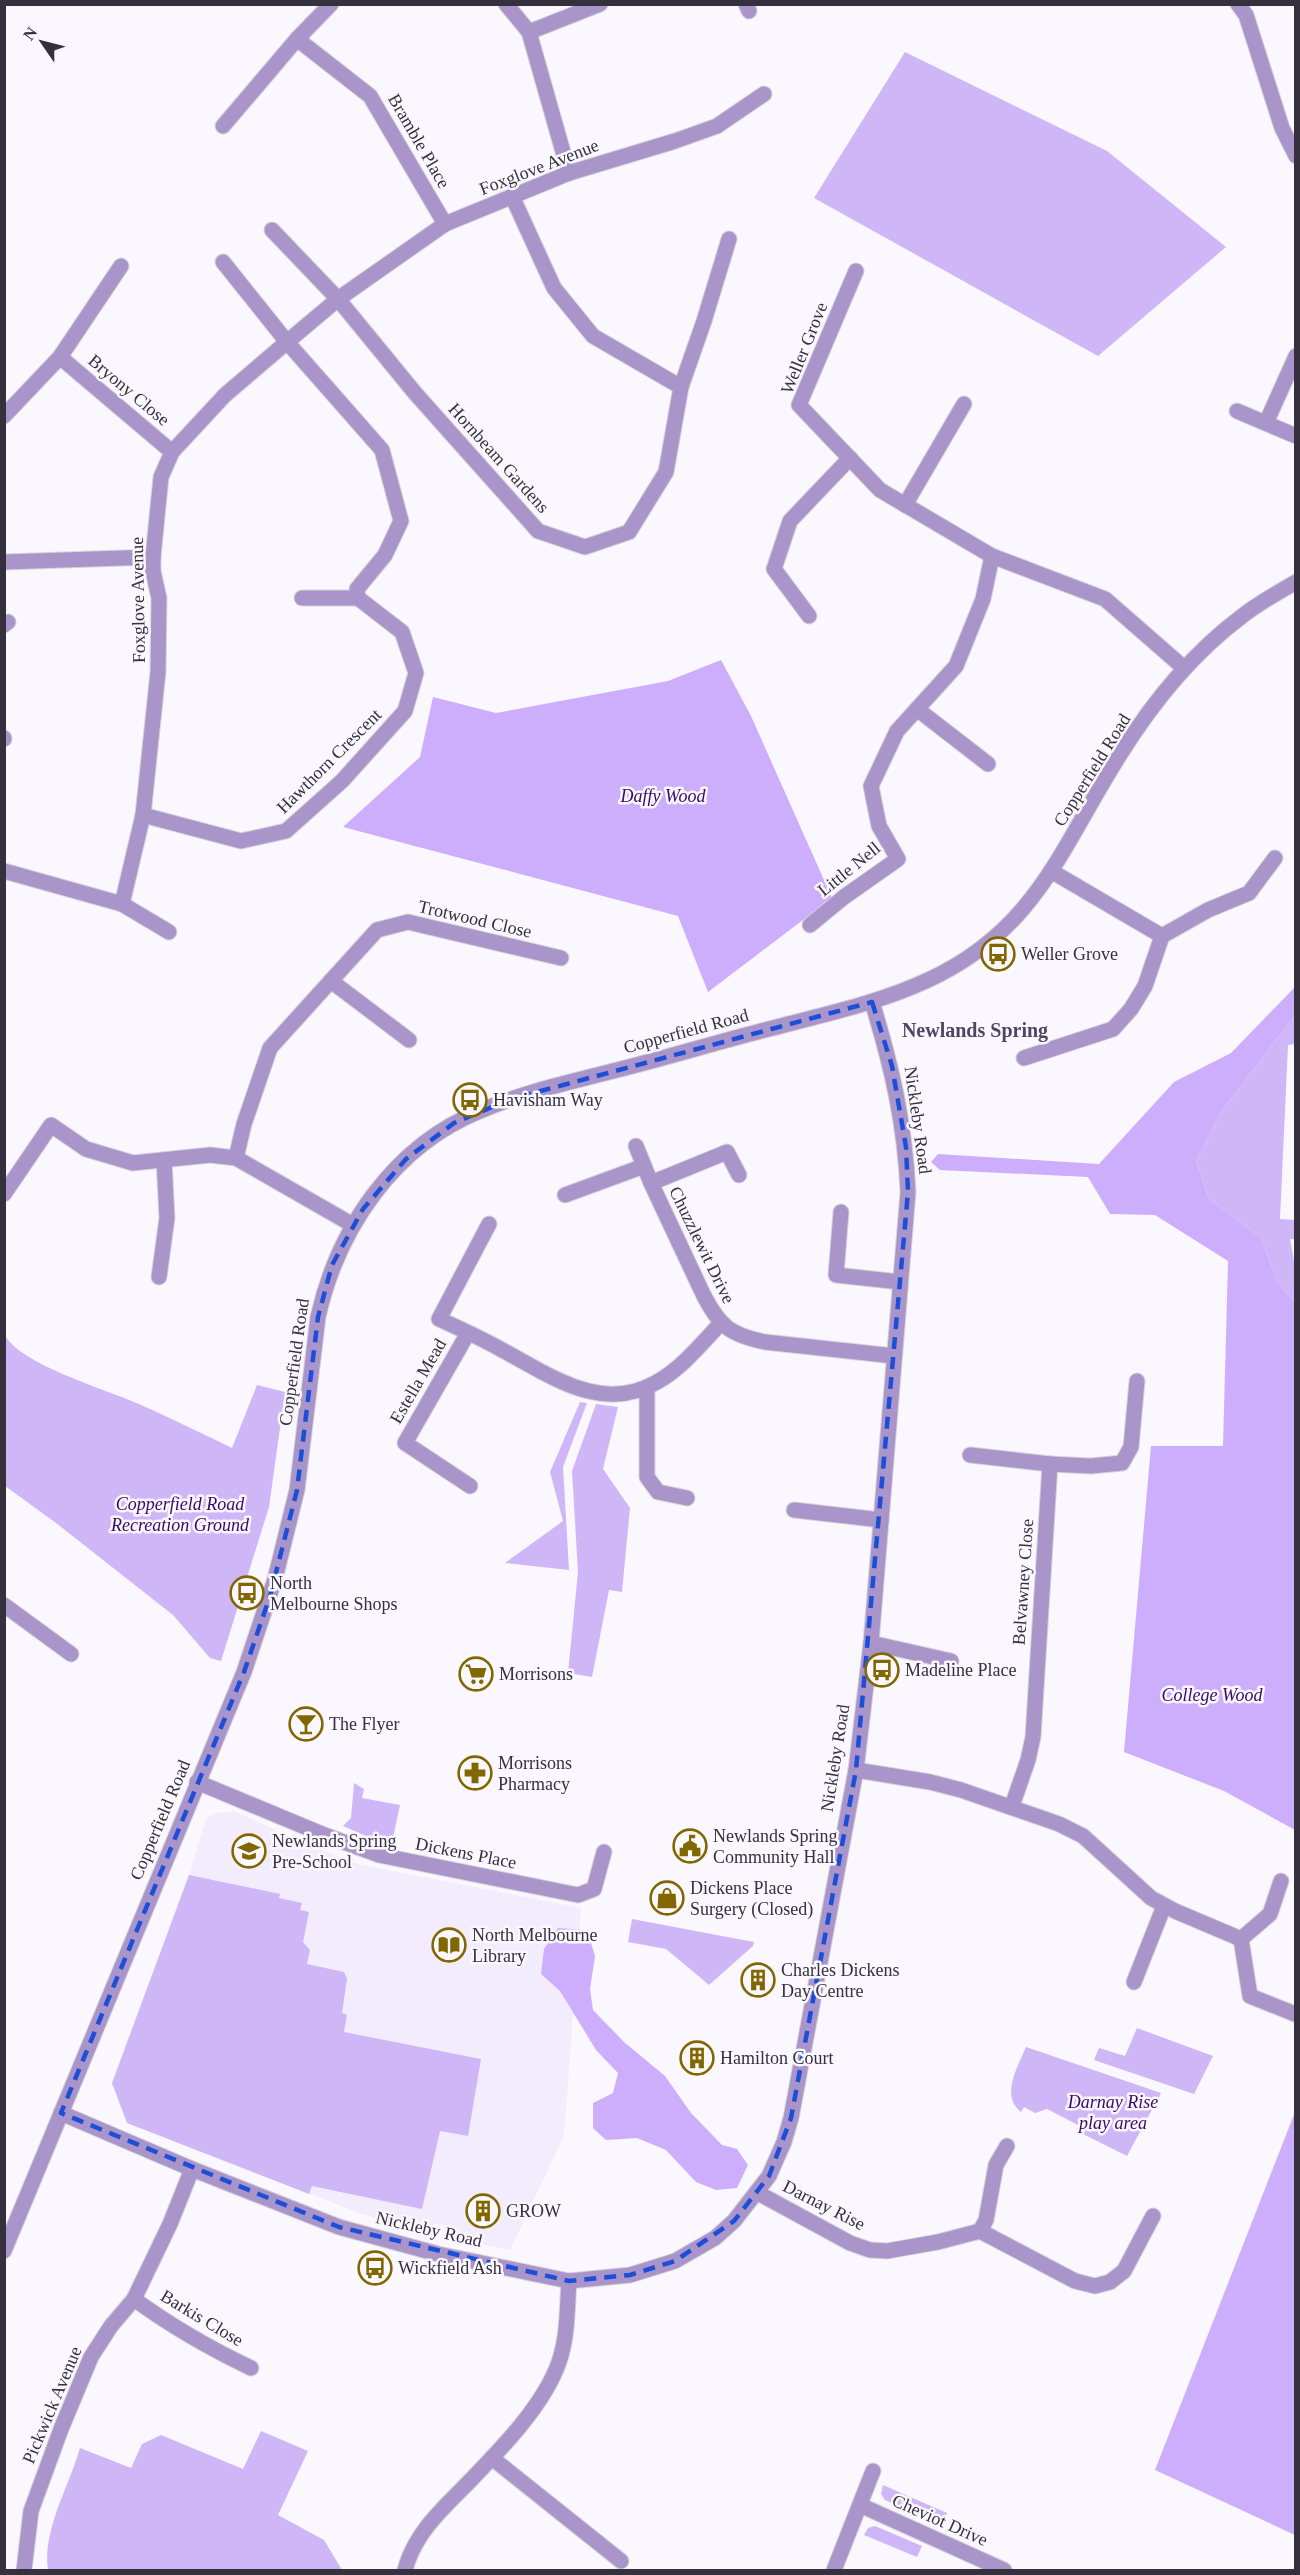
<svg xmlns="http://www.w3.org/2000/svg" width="1300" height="2575" font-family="Georgia,serif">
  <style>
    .built { fill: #f2ecfc }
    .green { fill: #cfb7f7 }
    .forest { fill: #ccaefd }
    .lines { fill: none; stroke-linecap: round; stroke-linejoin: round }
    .street-casing { stroke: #d7d3db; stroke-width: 17 }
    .street { stroke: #a995ca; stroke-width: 15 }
    .marked { fill: none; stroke: #1d4ed8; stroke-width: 4.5; stroke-dasharray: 12 8; stroke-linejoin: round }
    .labels { text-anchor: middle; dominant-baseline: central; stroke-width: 5; stroke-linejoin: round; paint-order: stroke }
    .street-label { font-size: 18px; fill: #35303d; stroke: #faf7fe }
    .park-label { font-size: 18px; font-style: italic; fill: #3a0965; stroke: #faf7fe }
    .poi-label { font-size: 18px; fill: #35303d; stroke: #faf7fe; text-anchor: start }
    .neighbourhood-label { font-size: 20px; font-weight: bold; fill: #504661; stroke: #faf7fe }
  </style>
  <rect width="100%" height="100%" fill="#faf7fe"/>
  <!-- built -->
  <polygon class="built" points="234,1811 304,1843 358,1864 581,1908 564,2136 510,2250 458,2239 452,2228 435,2223 424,2231 362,2214 127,2123 112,2083 189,1875 207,1817 217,1813"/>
  <!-- green -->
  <g class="green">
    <polygon points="905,52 1107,151 1226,247 1098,356 814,198"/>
    <polygon points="1295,1015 1295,1044 1288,1045 1280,1219 1295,1220 1295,1239 1290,1239 1295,1266 1295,1303 1277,1281 1261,1238 1209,1199 1196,1161 1221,1112"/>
    <path d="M5 1335C19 1364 108 1390 139 1404 171 1418 201 1433 232 1448L257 1385 285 1392 269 1507 221 1661 210 1658 173 1615 56 1523 5 1486Z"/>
    <polygon points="580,1402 587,1403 563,1467 569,1570 505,1563 563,1521 550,1472"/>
    <polygon points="596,1404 618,1407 603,1469 630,1508 622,1592 609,1590 592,1677 568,1673 578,1572 572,1471"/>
    <polygon points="354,1783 364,1789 362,1798 400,1805 391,1847 343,1826 351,1818"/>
    <polygon points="189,1875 280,1894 279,1898 302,1903 300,1910 309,1912 303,1942 310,1950 307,1964 344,1972 347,1979 342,2013 347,2015 344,2032 481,2059 468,2136 440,2131 422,2209 312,2186 309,2194 127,2123 112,2083"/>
    <polygon points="632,1919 754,1942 753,1946 709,1985 666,1949 628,1942"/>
    <polygon points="1137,2028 1213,2056 1194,2094 1094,2060 1099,2048 1125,2056"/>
    <path d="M1026 2047 1161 2093 1127 2156 1083 2134 1080 2126 1047 2109 1035 2113 1024 2107 1021 2112C1000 2096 1018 2066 1026 2047Z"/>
    <path d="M261 2431 308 2451 278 2515 324 2540 342 2570H48C42 2530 69 2487 80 2448L131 2468 142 2444 161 2435 243 2469Z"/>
    <polygon points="883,2485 947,2513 941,2526 885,2500 881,2494"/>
    <polygon points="875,2526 922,2546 917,2557 864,2535 868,2528"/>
  </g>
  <!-- forest -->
  <g class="forest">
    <polygon points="721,660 751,716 832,898 708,992 678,916 343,827 420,757 433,697 496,713 668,681"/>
    <polygon points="1295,987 1295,1015 1221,1112 1196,1161 1209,1199 1261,1238 1277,1281 1295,1303 1295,1830 1224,1791 1124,1752 1151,1446 1223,1446 1228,1261 1155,1215 1110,1214 1088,1177 940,1170 931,1162 938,1154 1099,1164 1174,1082 1231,1053"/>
    <polygon points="558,1928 587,1930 595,1956 590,1989 593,2010 624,2042 665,2076 691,2113 722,2145 737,2149 748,2165 737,2188 716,2190 696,2182 666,2150 637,2138 606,2140 593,2128 593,2103 613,2093 618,2073 596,2050 560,1991 541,1974 544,1949"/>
    <polygon points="1295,2112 1295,2535 1155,2470"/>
  </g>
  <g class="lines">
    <defs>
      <g id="street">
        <polyline points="506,4 529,32 569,173"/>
        <polyline points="746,4 749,11"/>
        <polyline points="1238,4 1246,15 1282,128 1296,156"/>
        <polyline points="529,32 600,4"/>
        <polyline points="297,39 370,96 445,224"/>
        <polyline points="223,126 297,39 331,4"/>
        <polyline points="272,230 338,299 415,393 538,531 585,547 629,532 666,472 681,387 593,336 554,288 512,196"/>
        <polyline points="856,271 799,405 880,490 992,556 1105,599 1184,668"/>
        <polyline points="60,357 172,452"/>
        <polyline points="681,387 704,321 729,239"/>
        <polyline points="1237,411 1296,436"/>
        <polyline points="4,416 60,357 121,266"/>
        <polyline points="1266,423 1296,356"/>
        <polyline points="905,505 964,404"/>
        <polyline points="4,562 153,557"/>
        <polyline points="302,598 358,598"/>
        <polyline points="809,616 774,569 790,521 850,458"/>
        <polyline points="4,625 8,622"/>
        <polyline points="917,709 988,764"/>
        <polyline points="4,738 4,739"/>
        <polyline points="143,815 241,841 286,831 342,781 405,711 416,673 402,632 358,598 357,589 385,555 401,521 382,450 287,342 223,262"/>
        <polyline points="4,871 122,904 143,815 158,672 159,598 153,571 153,557 161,477 172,452 225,395 287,342 338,299 445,224 569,173 675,141 717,126 764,94"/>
        <polyline points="122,904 169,932"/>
        <polyline points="810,925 844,897 898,859 879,826 871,786 897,731 956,666 983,599 992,556"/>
        <polyline points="1162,936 1208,910 1249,893 1275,858"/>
        <polyline points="331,981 409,1040"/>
        <polyline points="1024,1058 1113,1029 1131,1009 1145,986 1162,936 1051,871"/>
        <path d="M636 1146 651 1183 704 1296C720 1327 731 1335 765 1342L894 1356"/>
        <polyline points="236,1158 244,1124 270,1048 377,930 408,922 561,958"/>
        <polyline points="651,1183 727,1152 739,1175"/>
        <polyline points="4,1194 51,1125 86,1149 133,1163 210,1155 236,1158 353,1225"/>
        <polyline points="565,1195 644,1166"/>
        <polyline points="841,1212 836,1275 900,1282"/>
        <path d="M489 1224 439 1319C461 1329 483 1339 504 1351 551 1376 602 1414 657 1382 682 1368 701 1344 721 1323"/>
        <polyline points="159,1277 167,1218 164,1160"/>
        <polyline points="468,1333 405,1443 470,1486"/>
        <polyline points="647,1387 647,1477 658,1492 687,1498"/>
        <polyline points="970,1455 1050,1464"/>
        <polyline points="794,1510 881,1520"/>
        <polyline points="4,1605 71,1654"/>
        <polyline points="871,1643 951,1661"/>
        <polyline points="856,1770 930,1782 961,1790 1059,1824 1083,1836 1151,1898 1175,1911 1241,1939 1270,1914 1281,1881"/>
        <polyline points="197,1782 322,1834 379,1855 578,1895 594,1889 604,1852"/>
        <polyline points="1012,1806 1028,1760 1033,1737 1050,1464 1091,1466 1122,1463 1131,1447 1137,1381"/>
        <polyline points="1241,1939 1250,1996 1295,2014"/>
        <polyline points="1134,1982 1164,1906"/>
        <path d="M61 2113 192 2169 339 2227 438 2254 569 2281 630 2275 675 2261 715 2238 734 2221 769 2176 784 2142 791 2118 856 1770 871 1643 908 1192C905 1124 892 1067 872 1002"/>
        <polyline points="758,2193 850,2243 870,2250 887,2251 938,2242 980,2231 1075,2281 1095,2286 1110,2282 1124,2271 1153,2216"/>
        <polyline points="980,2231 986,2220 996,2165 1007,2146"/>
        <path d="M4 2251 244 1672 275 1579 297 1490 318 1317C338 1228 394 1146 480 1111 524 1092 571 1082 617 1070 669 1057 721 1041 773 1028 825 1014 879 1003 928 980 1037 930 1062 845 1121 753 1153 702 1193 653 1241 617 1257 604 1277 593 1296 582"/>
        <path d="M134 2299C171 2326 209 2348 251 2368"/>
        <polyline points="492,2458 621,2561"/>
        <polyline points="860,2505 1004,2570"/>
        <polyline points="24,2570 31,2511 61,2429 91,2357 111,2326 134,2299 170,2224 192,2169"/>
        <path d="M405 2570C414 2536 437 2514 462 2489 495 2455 543 2408 559 2362 568 2336 567 2308 569 2281"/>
        <polyline points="834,2570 873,2471"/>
      </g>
    </defs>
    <!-- street casing -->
    <use href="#street" class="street-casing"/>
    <!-- street -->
    <use href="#street" class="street"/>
  </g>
  <!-- marked area -->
  <path class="marked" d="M872 1002 892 1066 906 1147 908 1192 856 1770 791 2118 769 2176 734 2221 675 2261 630 2275 569 2281 339 2227 61 2113 244 1672 270 1596 297 1490 318 1317 332 1265 363 1209 406 1159 454 1123 511 1099Z"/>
  <!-- icons -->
  <defs>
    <symbol id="bus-ring" viewBox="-11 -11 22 22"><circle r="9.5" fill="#faf7fe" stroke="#816700" stroke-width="1.5"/><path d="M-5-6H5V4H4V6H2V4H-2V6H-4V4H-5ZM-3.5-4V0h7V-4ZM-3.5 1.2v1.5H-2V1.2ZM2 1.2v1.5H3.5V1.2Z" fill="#816700"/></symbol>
    <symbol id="supermarket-ring" viewBox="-11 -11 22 22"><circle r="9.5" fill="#faf7fe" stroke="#816700" stroke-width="1.5"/><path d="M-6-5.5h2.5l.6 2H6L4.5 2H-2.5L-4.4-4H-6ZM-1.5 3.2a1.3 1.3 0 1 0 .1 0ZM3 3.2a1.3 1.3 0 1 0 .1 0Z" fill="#816700"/></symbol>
    <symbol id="bar-ring" viewBox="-11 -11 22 22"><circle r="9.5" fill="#faf7fe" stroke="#816700" stroke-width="1.5"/><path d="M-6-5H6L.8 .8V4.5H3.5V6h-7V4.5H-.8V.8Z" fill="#816700"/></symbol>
    <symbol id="pharmacy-ring" viewBox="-11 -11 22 22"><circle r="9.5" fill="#faf7fe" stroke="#816700" stroke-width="1.5"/><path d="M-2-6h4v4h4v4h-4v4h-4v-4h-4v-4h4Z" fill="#816700"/></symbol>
    <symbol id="civic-ring" viewBox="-11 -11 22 22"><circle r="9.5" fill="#faf7fe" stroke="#816700" stroke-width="1.5"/><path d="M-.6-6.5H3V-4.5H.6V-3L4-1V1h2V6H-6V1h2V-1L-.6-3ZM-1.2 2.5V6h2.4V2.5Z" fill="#816700"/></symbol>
    <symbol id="school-ring" viewBox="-11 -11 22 22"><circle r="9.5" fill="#faf7fe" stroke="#816700" stroke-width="1.5"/><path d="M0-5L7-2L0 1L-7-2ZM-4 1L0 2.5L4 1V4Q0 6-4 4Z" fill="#816700"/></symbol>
    <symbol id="shop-ring" viewBox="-11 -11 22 22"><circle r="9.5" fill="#faf7fe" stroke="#816700" stroke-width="1.5"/><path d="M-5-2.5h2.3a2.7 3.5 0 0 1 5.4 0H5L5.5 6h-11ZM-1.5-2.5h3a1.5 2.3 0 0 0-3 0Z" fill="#816700"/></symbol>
    <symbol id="library-ring" viewBox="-11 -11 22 22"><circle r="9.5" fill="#faf7fe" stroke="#816700" stroke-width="1.5"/><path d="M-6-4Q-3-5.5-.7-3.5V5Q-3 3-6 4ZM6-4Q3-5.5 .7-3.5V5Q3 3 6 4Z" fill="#816700"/></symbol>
    <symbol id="building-ring" viewBox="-11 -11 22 22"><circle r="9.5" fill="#faf7fe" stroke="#816700" stroke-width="1.5"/><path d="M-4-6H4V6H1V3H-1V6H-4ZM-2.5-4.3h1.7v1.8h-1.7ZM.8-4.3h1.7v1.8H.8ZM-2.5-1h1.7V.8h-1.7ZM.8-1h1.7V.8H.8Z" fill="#816700"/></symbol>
  </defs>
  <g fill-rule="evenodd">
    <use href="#bus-ring" x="979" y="935" width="38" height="38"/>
    <use href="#bus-ring" x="451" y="1081" width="38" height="38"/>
    <use href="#bus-ring" x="228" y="1574" width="38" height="38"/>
    <use href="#bus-ring" x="863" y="1651" width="38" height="38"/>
    <use href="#supermarket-ring" x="457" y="1655" width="38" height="38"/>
    <use href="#bar-ring" x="287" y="1705" width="38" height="38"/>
    <use href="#pharmacy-ring" x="456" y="1754" width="38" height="38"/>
    <use href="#civic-ring" x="671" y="1827" width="38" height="38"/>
    <use href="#school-ring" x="230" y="1832" width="38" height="38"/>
    <use href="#shop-ring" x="648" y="1879" width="38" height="38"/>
    <use href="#library-ring" x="430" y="1926" width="38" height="38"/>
    <use href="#building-ring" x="739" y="1961" width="38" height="38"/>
    <use href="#building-ring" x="678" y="2039" width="38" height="38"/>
    <use href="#building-ring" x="464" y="2192" width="38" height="38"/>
    <use href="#bus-ring" x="356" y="2249" width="38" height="38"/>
  </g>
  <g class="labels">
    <!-- street labels -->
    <g class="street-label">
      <text transform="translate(419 141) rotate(60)">Bramble Place</text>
      <text transform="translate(539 167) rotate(-21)">Foxglove Avenue</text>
      <text transform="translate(804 348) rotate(-68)">Weller Grove</text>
      <text transform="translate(129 390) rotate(40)">Bryony Close</text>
      <text transform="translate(499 458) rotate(48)">Hornbeam Gardens</text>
      <text transform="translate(138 600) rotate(-91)">Foxglove Avenue</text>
      <text transform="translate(329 761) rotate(-45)">Hawthorn Crescent</text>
      <text transform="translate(1092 770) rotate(-58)">Copperfield Road</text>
      <text transform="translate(849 869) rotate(-39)">Little Nell</text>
      <text transform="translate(475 919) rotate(13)">Trotwood Close</text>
      <text transform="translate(686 1031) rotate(-15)">Copperfield Road</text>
      <text transform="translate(918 1120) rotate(82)">Nickleby Road</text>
      <text transform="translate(702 1245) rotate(64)">Chuzzlewit Drive</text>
      <text transform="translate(294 1362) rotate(-82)">Copperfield Road</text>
      <text transform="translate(418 1381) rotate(-60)">Estella Mead</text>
      <text transform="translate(1023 1582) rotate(-86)">Belvawney Close</text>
      <text transform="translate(835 1758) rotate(-81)">Nickleby Road</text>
      <text transform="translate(160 1820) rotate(-67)">Copperfield Road</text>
      <text transform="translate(466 1853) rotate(11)">Dickens Place</text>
      <text transform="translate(824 2205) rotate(27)">Darnay Rise</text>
      <text transform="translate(429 2229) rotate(13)">Nickleby Road</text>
      <text transform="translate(202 2318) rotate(31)">Barkis Close</text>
      <text transform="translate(52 2405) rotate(-67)">Pickwick Avenue</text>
      <text transform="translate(940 2520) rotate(24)">Cheviot Drive</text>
    </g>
    <!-- park labels -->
    <g class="park-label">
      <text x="663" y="796">Daffy Wood</text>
      <text x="180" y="1504">Copperfield Road<tspan x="180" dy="21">Recreation Ground</tspan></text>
      <text x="1212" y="1695">College Wood</text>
      <text x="1113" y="2102">Darnay Rise<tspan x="1113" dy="21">play area</tspan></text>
    </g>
    <!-- poi labels -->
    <g class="poi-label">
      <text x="1021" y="954">Weller Grove</text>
      <text x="493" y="1100">Havisham Way</text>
      <text x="270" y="1583">North<tspan x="270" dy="21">Melbourne Shops</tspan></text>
      <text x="905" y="1670">Madeline Place</text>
      <text x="499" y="1674">Morrisons</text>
      <text x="329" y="1724">The Flyer</text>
      <text x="498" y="1763">Morrisons<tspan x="498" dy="21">Pharmacy</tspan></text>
      <text x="713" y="1836">Newlands Spring<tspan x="713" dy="21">Community Hall</tspan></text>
      <text x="272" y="1841">Newlands Spring<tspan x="272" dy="21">Pre-School</tspan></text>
      <text x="690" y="1888">Dickens Place<tspan x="690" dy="21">Surgery (Closed)</tspan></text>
      <text x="472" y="1935">North Melbourne<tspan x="472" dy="21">Library</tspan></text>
      <text x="781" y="1970">Charles Dickens<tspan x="781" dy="21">Day Centre</tspan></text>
      <text x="720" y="2058">Hamilton Court</text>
      <text x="506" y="2211">GROW</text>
      <text x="398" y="2268">Wickfield Ash</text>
    </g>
    <!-- neighbourhood labels -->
    <g class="neighbourhood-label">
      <text x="975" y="1030">Newlands Spring</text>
    </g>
  </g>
  <!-- border -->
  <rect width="1300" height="2575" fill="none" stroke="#35303d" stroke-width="12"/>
  <!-- north arrow -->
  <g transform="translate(42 42) rotate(305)" stroke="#faf7fe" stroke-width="4.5" paint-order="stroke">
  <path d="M0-4.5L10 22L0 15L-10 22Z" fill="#35303d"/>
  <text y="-9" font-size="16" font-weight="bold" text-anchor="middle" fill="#35303d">N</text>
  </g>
</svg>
